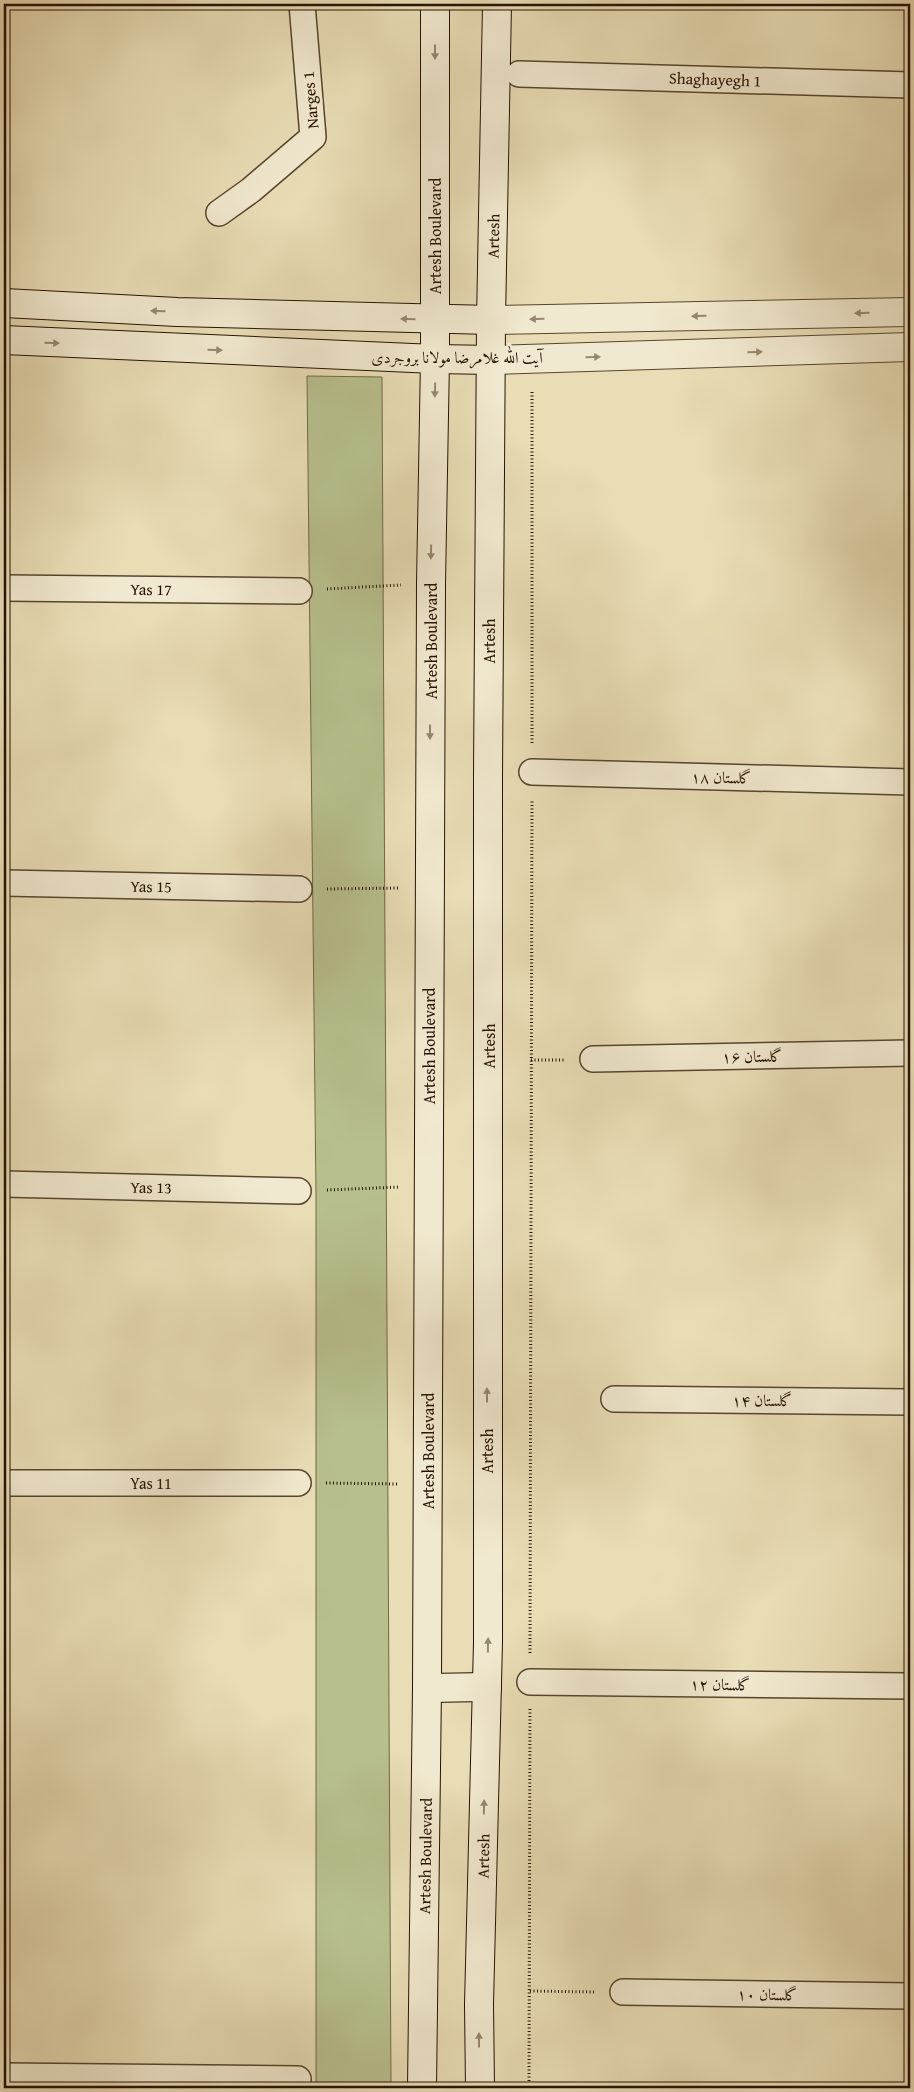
<svg xmlns="http://www.w3.org/2000/svg" width="914" height="2092" font-family="'Gentium Book Plus',Amiri,serif">
  <style>
    .green { fill: #b7c08d; stroke: #6e6948 }
    .lines { fill: none; stroke-linecap: round; stroke-linejoin: round }
    .minor-casing { stroke: #56452f; stroke-width: 28 }
    .tertiary-casing { stroke: #56452f; stroke-width: 30 }
    .secondary-casing { stroke: #251202; stroke-width: 30 }
    .path { stroke: #251202; stroke-width: 3; stroke-dasharray: 1 2.5; stroke-linecap: butt }
    .minor { stroke: #f1e9cf; stroke-width: 25 }
    .tertiary { stroke: #f1e9cf; stroke-width: 28 }
    .secondary { stroke: #f1e9cf; stroke-width: 28 }
    .oneway { fill: #958873 }
    .labels { text-anchor: middle; dominant-baseline: central; stroke-width: 5; stroke-linejoin: round; paint-order: stroke }
    .street-label { font-size: 16px; fill: #251202; stroke: #f1e9cf }
  </style>
  <rect width="100%" height="100%" fill="#e9ddb5"/>
  <filter id="stains"><feTurbulence type="fractalNoise" baseFrequency=".004" numOctaves="4"/><feColorMatrix values="0 0 0 0 .2 0 0 0 0 .09 0 0 0 0 .02 0 0 0 .5 -.17"/></filter>
  <radialGradient id="worn" r=".72"><stop offset=".6" stop-color="#630" stop-opacity="0"/><stop offset="1" stop-color="#630" stop-opacity=".3"/></radialGradient>
  <!-- green -->
  <polygon class="green" points="307,376 382,377 391,2088 316,2088 316,1195"/>
  <g class="lines">
    <defs>
      <g id="minor">
        <polyline points="519,74 910,85"/>
        <polyline points="219,213 251,190 313,137 302,4"/>
        <polyline points="4,588 299,591"/>
        <polyline points="532,772 910,782"/>
        <polyline points="4,883 299,889"/>
        <polyline points="593,1059 910,1053"/>
        <polyline points="4,1184 298,1191"/>
        <polyline points="614,1399 910,1402"/>
        <polyline points="4,1483 298,1483"/>
        <polyline points="530,1682 910,1686"/>
        <polyline points="623,1992 910,1996"/>
        <polyline points="4,2076 298,2079"/>
      </g>
      <g id="tertiary">
        <polyline points="491,320 910,312"/>
        <polyline points="492,360 910,347"/>
      </g>
      <g id="secondary">
        <polyline points="4,303 177,312 491,320"/>
        <polyline points="4,340 435,359 492,360"/>
        <polyline points="427,1688 487,1687"/>
        <polyline points="422,2088 427,1688 431,584 435,359 435,4"/>
        <polyline points="480,2088 479,2004 488,1642 488,777 491,320 497,4"/>
      </g>
    </defs>
    <!-- minor casing -->
    <use href="#minor" class="minor-casing"/>
    <!-- tertiary casing -->
    <use href="#tertiary" class="tertiary-casing"/>
    <!-- secondary casing -->
    <use href="#secondary" class="secondary-casing"/>
    <!-- path -->
    <g class="path">
      <polyline points="327,589 401,585"/>
      <polyline points="532,743 532,390"/>
      <polyline points="327,889 400,888"/>
      <polyline points="531,1060 566,1060"/>
      <polyline points="327,1190 400,1187"/>
      <polyline points="326,1483 397,1484"/>
      <polyline points="530,1653 532,799"/>
      <polyline points="530,1991 596,1992"/>
      <polyline points="529,2088 530,1709"/>
    </g>
    <!-- minor -->
    <use href="#minor" class="minor"/>
    <!-- tertiary -->
    <use href="#tertiary" class="tertiary"/>
    <!-- secondary -->
    <use href="#secondary" class="secondary"/>
  </g>
  <!-- one-way arrows -->
  <defs><path id="oneway-solid" d="M-6-.8H1V-3.2L6.5 0L1 3.2V.8H-6Z" transform="scale(1.25)"/></defs>
  <g class="oneway">
    <use href="#oneway-solid" transform="translate(435 52) rotate(90)"/>
    <use href="#oneway-solid" transform="translate(158 311) rotate(-178)"/>
    <use href="#oneway-solid" transform="translate(862 313) rotate(179)"/>
    <use href="#oneway-solid" transform="translate(699 316) rotate(179)"/>
    <use href="#oneway-solid" transform="translate(408 319) rotate(-178)"/>
    <use href="#oneway-solid" transform="translate(537 319) rotate(179)"/>
    <use href="#oneway-solid" transform="translate(52 343) rotate(2)"/>
    <use href="#oneway-solid" transform="translate(215 350) rotate(2)"/>
    <use href="#oneway-solid" transform="translate(755 352) rotate(-2)"/>
    <use href="#oneway-solid" transform="translate(593 357) rotate(-2)"/>
    <use href="#oneway-solid" transform="translate(435 390) rotate(91)"/>
    <use href="#oneway-solid" transform="translate(431 552) rotate(91)"/>
    <use href="#oneway-solid" transform="translate(430 732) rotate(90)"/>
    <use href="#oneway-solid" transform="translate(487 1395) rotate(-90)"/>
    <use href="#oneway-solid" transform="translate(488 1645) rotate(-89)"/>
    <use href="#oneway-solid" transform="translate(484 1807) rotate(-89)"/>
    <use href="#oneway-solid" transform="translate(479 2040) rotate(-90)"/>
  </g>
  <g class="labels">
    <!-- street labels -->
    <g class="street-label">
      <text transform="translate(715 79) rotate(2)">Shaghayegh 1</text>
      <text transform="translate(310 100) rotate(-95)">Narges 1</text>
      <text transform="translate(435 236) rotate(-90)">Artesh Boulevard</text>
      <text transform="translate(493 236) rotate(-89)">Artesh</text>
      <text x="457" y="357">آیت الله غلامرضا مولانا بروجردی</text>
      <text transform="translate(151 589) rotate(1)">Yas 17</text>
      <text transform="translate(431 641) rotate(-90)">Artesh Boulevard</text>
      <text transform="translate(489 641) rotate(-90)">Artesh</text>
      <text transform="translate(721 777) rotate(1)">گلستان ۱۸</text>
      <text transform="translate(151 886) rotate(1)">Yas 15</text>
      <text transform="translate(429 1046) rotate(-90)">Artesh Boulevard</text>
      <text transform="translate(489 1046) rotate(-90)">Artesh</text>
      <text transform="translate(752 1056) rotate(-1)">گلستان ۱۶</text>
      <text transform="translate(151 1187) rotate(1)">Yas 13</text>
      <text x="762" y="1400">گلستان ۱۴</text>
      <text transform="translate(428 1451) rotate(-90)">Artesh Boulevard</text>
      <text transform="translate(487 1451) rotate(-90)">Artesh</text>
      <text x="151" y="1483">Yas 11</text>
      <text transform="translate(720 1684) rotate(1)">گلستان ۱۲</text>
      <text transform="translate(425 1856) rotate(-89)">Artesh Boulevard</text>
      <text transform="translate(483 1856) rotate(-89)">Artesh</text>
      <text transform="translate(767 1994) rotate(1)">گلستان ۱۰</text>
    </g>
  </g>
  <!-- margin -->
  <rect width="914" height="2092" fill="none" stroke="#e9ddb5" stroke-width="20"/>
  <rect x="5" y="5" width="904" height="2082" fill="none" stroke="#251202" stroke-width="2.5"/>
  <rect x="10" y="10" width="894" height="2072" fill="none" stroke="#251202"/>
  <rect width="100%" height="100%" filter="url(#stains)"/>
  <rect width="100%" height="100%" fill="url(#worn)"/>
</svg>
